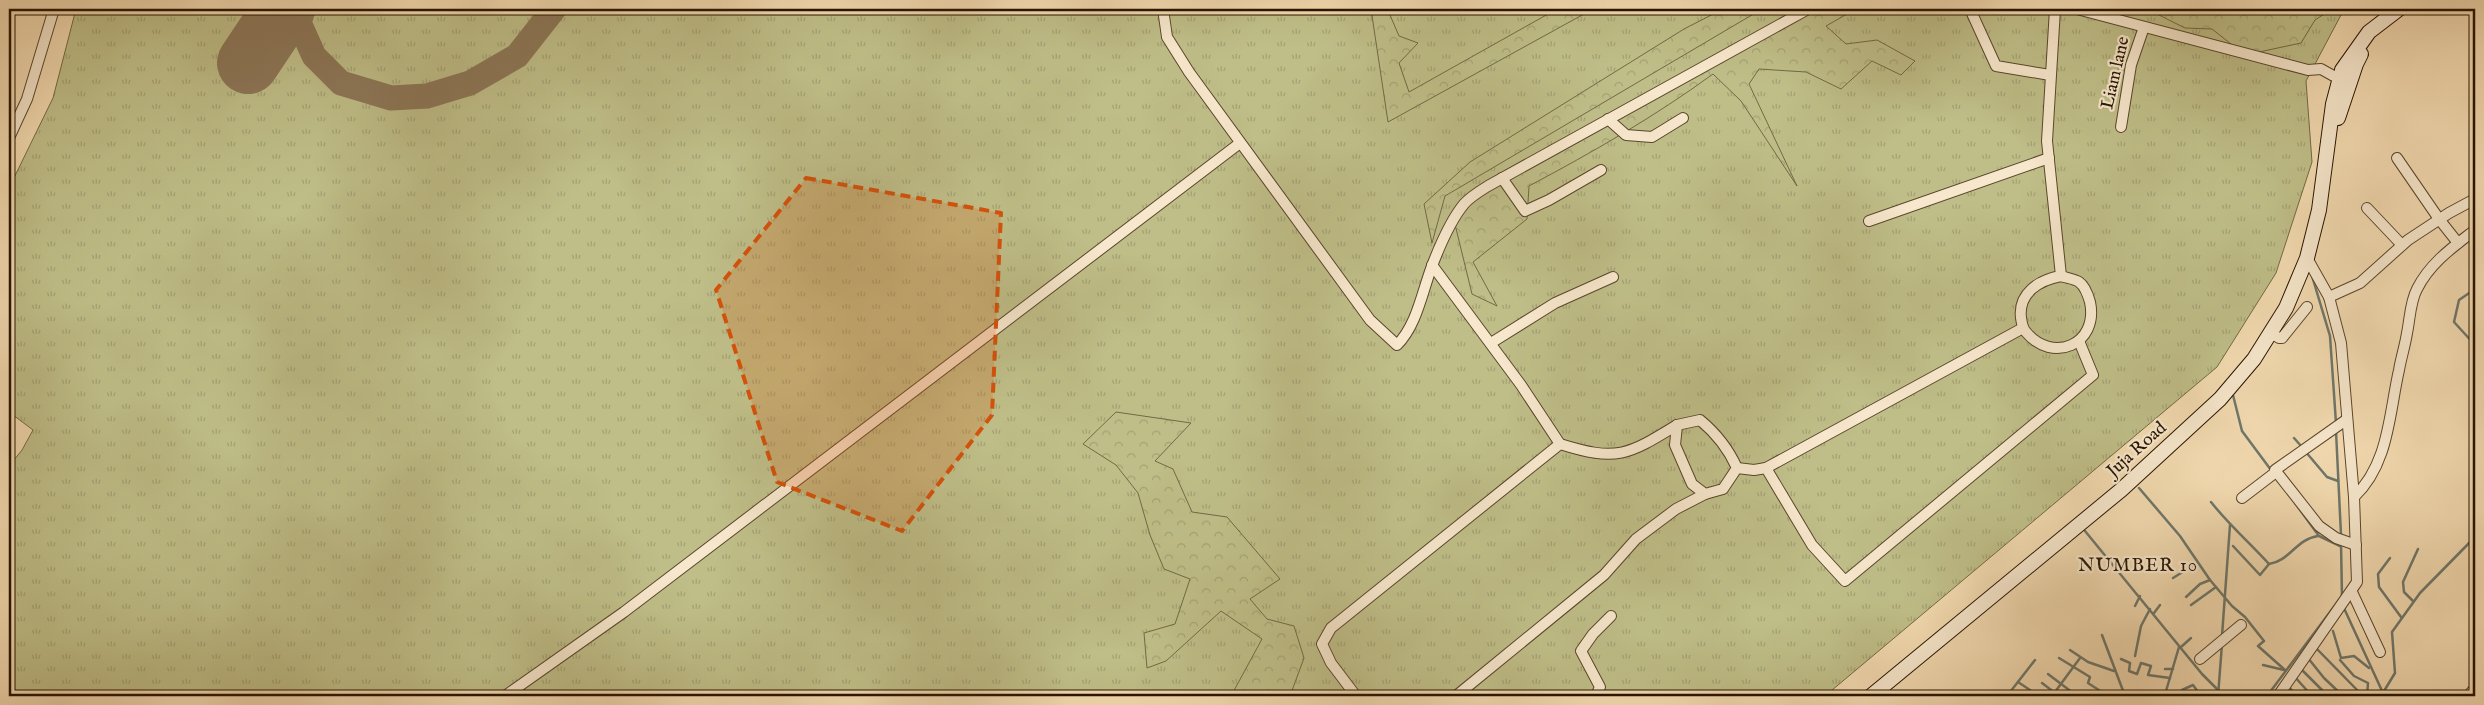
<svg xmlns="http://www.w3.org/2000/svg" width="2484" height="705" font-family="'IM FELL English',serif">
  <style>
    .grass { fill: url(#grass-tufts); stroke: #736944 }
    .forest { fill: url(#forest-crowns); stroke: #736944 }
    .lines { fill: none; stroke-linecap: round; stroke-linejoin: round }
    .stream { stroke: #6e776b; stroke-width: 2.5 }
    .taxiway { stroke: #8d7758; stroke-width: 25 }
    .runway { stroke: #8d7758; stroke-width: 62 }
    .street-casing { stroke: #5a462c; stroke-width: 12 }
    .secondary-casing { stroke: #271400; stroke-width: 16 }
    .street { stroke: #f7e7cc; stroke-width: 10 }
    .secondary { stroke: #f7e7cc; stroke-width: 14 }
    .marked { fill: #d5520b; fill-opacity: 0.2; stroke: #d5520b; stroke-width: 4; stroke-dasharray: 10 6; stroke-linejoin: round }
    .labels { text-anchor: middle; dominant-baseline: central; stroke-width: 4.5; stroke-linejoin: round; paint-order: stroke }
    .street-label { font-size: 18px; fill: #271400; stroke: #f7e7cc }
    .neighbourhood-label { font-size: 19px; letter-spacing: 1px; fill: #271400; stroke: #f7e7cc }
  </style>
  <defs>
    <pattern id="grass-tufts" width="24" height="20" patternUnits="userSpaceOnUse" patternTransform="scale(1.25)"><rect width="24" height="20" fill="#bfbe88"/><path d="M3 7l-1-3M5 7V3M7 7l1-3M15 17l-1-3M17 17v-4M19 17l1-3" fill="none" stroke="#a4a274"/></pattern>
    <pattern id="forest-crowns" width="20" height="18" patternUnits="userSpaceOnUse" patternTransform="scale(1.25)"><rect width="20" height="18" fill="#bfbe88"/><path d="M2 6a3 3 0 1 1 6 0M12 15a3 3 0 1 1 6 0" fill="none" stroke="#a4a274"/></pattern>
  </defs>
  <rect width="100%" height="100%" fill="#f3dab0"/>
  <filter id="stains"><feTurbulence type="fractalNoise" baseFrequency=".004" numOctaves="4"/><feColorMatrix values="0 0 0 0 .2 0 0 0 0 .09 0 0 0 0 .02 0 0 0 .5 -.17"/></filter>
  <radialGradient id="worn" r=".72"><stop offset=".6" stop-color="#630" stop-opacity="0"/><stop offset="1" stop-color="#630" stop-opacity=".3"/></radialGradient>
  <!-- grass -->
  <polygon class="grass" points="76,9 2355,9 2341,15 2306,81 2312,162 2276,273 2217,367 1825,696 9,696 9,466 22,450 33,430 9,412 9,188 53,98"/>
  <!-- forest -->
  <g class="forest">
    <polygon points="1371,9 1392,9 1390,15 1399,36 1418,43 1399,63 1409,92 1557,9 1593,9 1388,122"/>
    <polygon points="1723,9 1762,9 1445,196 1432,243 1424,204 1470,162 1684,29"/>
    <path d="M1807 9H1856L1826 26 1846 44 1877 40 1915 61 1901 75 1872 61 1841 89 1806 72 1759 69 1749 84 1797 186 1741 101 1713 74C1654 117 1593 152 1529 186L1527 219 1473 262 1497 306 1472 294 1452 212 1518 167Z"/>
    <polygon points="2147,9 2332,9 2315,20 2301,43 2245,55 2212,29 2185,28"/>
    <polygon points="1116,412 1191,423 1155,461 1173,469 1192,512 1227,517 1280,579 1250,599 1267,619 1294,626 1304,658 1290,696 1231,696 1262,639 1221,611 1166,661 1147,668 1144,633 1175,624 1190,579 1164,569 1150,535 1138,493 1116,465 1083,444"/>
  </g>
  <g class="lines">
    <!-- stream -->
    <g class="stream">
      <polyline points="2312,276 2330,336 2336,423"/>
      <polyline points="2475,289 2459,300 2454,322 2475,345"/>
      <polyline points="2233,395 2242,431 2271,470"/>
      <polyline points="2336,431 2341,535"/>
      <polyline points="2294,438 2302,447"/>
      <polyline points="2305,451 2327,477 2338,481"/>
      <polyline points="2139,488 2180,536 2210,580 2232,606 2245,617 2264,641 2258,646 2285,670"/>
      <polyline points="2475,496 2475,498"/>
      <path d="M2211 502C2229 525 2250 543 2269 564 2290 561 2296 539 2318 536"/>
      <polyline points="2295,503 2319,536 2340,546"/>
      <polyline points="2085,531 2202,674 2224,696"/>
      <polyline points="2341,543 2342,598"/>
      <polyline points="2233,546 2260,575 2269,564"/>
      <polyline points="2390,558 2378,574 2379,587 2401,617"/>
      <polyline points="2173,578 2197,563"/>
      <polyline points="2186,597 2200,584 2210,580"/>
      <polyline points="2413,601 2404,592 2403,582 2418,549"/>
      <polyline points="2191,605 2216,587"/>
      <polyline points="2135,606 2140,596"/>
      <polyline points="2343,606 2383,693"/>
      <polyline points="2154,613 2160,605"/>
      <polyline points="2333,631 2341,658 2354,656 2369,668"/>
      <polyline points="2102,635 2125,696"/>
      <polyline points="2222,636 2230,525"/>
      <polyline points="2181,647 2191,638"/>
      <polyline points="2315,647 2363,696"/>
      <polyline points="2070,650 2088,662 2114,671"/>
      <polyline points="2135,656 2141,626 2150,609"/>
      <polyline points="2059,658 2090,677 2088,683 2108,696"/>
      <polyline points="2308,658 2324,678 2343,696"/>
      <polyline points="2121,659 2130,663 2129,671 2137,674 2141,663 2151,666 2148,675 2170,678"/>
      <polyline points="2340,660 2354,676 2368,683 2367,696"/>
      <polyline points="2263,665 2284,670"/>
      <polyline points="2300,668 2328,696"/>
      <polyline points="2165,669 2173,669"/>
      <polyline points="2048,674 2077,696"/>
      <polyline points="2294,676 2312,696"/>
      <polyline points="2018,682 2039,696"/>
      <polyline points="2042,683 2059,696"/>
      <polyline points="2288,686 2297,696"/>
      <polyline points="2182,690 2193,685 2201,696"/>
      <polyline points="2010,692 2016,696"/>
      <polyline points="2007,696 2035,660"/>
      <polyline points="2052,696 2080,658"/>
      <polyline points="2168,696 2166,691 2179,647"/>
      <polyline points="2218,696 2222,644"/>
      <polyline points="2234,696 2235,692"/>
      <polyline points="2267,696 2342,596"/>
      <polyline points="2381,696 2395,673 2392,632 2420,593 2475,537"/>
    </g>
    <!-- taxiway -->
    <polyline class="taxiway" points="293,9 314,56 341,83 391,98 427,96 470,83 517,56 554,9"/>
    <!-- runway -->
    <polyline class="runway" points="248,63 284,9"/>
    <defs>
      <g id="street">
        <path d="M1163 9 1167 37 1189 72 1370 320 1397 345C1417 325 1422 292 1432 266 1440 245 1450 221 1464 204 1470 197 1480 191 1488 186L1808 9"/>
        <polyline points="1970,9 1996,66 2050,75"/>
        <polyline points="2055,9 2047,141 2061,276"/>
        <polyline points="2077,9 2308,70 2321,69 2339,79"/>
        <polyline points="1608,119 1626,135 1652,137 1683,118"/>
        <polyline points="2121,127 2131,65 2144,27"/>
        <polyline points="9,138 27,99 54,9"/>
        <polyline points="2397,158 2439,219 2458,243"/>
        <polyline points="1502,178 1525,211 1549,200 1601,170"/>
        <polyline points="2367,208 2402,245"/>
        <polyline points="1869,221 2049,158"/>
        <polyline points="1432,265 1521,385 1560,444"/>
        <path d="M2061 276C2066 278 2075 279 2079 282 2085 286 2088 295 2090 302 2099 345 2052 364 2026 332 2022 328 2022 323 2021 318 2018 293 2039 280 2061 276Z"/>
        <polyline points="2329,297 2360,283 2408,240 2449,213 2475,199"/>
        <polyline points="2023,328 1766,468 1812,545 1845,581 2093,375 2079,341"/>
        <polyline points="2271,333 2279,338 2282,338 2307,307"/>
        <polyline points="1491,343 1555,303 1613,277"/>
        <path d="M1700 420C1717 434 1728 448 1737 468L1723 489 1705 494 1692 484 1675 445 1677 425Z"/>
        <polyline points="2346,420 2275,470 2319,526 2336,538 2356,545"/>
        <polyline points="1737,468 1754,470 1766,468"/>
        <path d="M2354 497C2389 464 2389 414 2399 370 2401 358 2405 346 2407 333 2410 319 2410 302 2417 289 2430 263 2453 247 2475 230"/>
        <polyline points="2242,498 2276,472"/>
        <polyline points="2352,592 2380,652"/>
        <polyline points="2200,659 2241,625"/>
        <polyline points="505,696 624,612 1240,143"/>
        <path d="M1356 696 1331 663 1322 644 1331 628 1560 444C1617 462 1628 455 1677 425"/>
        <polyline points="1456,696 1604,575 1636,539 1676,509 1705,494"/>
        <polyline points="1596,696 1600,687 1581,651 1593,634 1611,616"/>
        <polyline points="2278,696 2357,582 2354,497 2341,343 2329,297 2307,258"/>
        <polyline points="2468,696 2475,688"/>
      </g>
      <g id="secondary">
        <polyline points="2338,118 2356,64 2361,54"/>
        <polyline points="1871,696 2121,490 2220,399 2254,359 2286,308 2307,258 2319,210 2333,104 2342,70 2369,32 2399,9"/>
      </g>
    </defs>
    <!-- street casing -->
    <use href="#street" class="street-casing"/>
    <!-- secondary casing -->
    <use href="#secondary" class="secondary-casing"/>
    <!-- street -->
    <use href="#street" class="street"/>
    <!-- secondary -->
    <use href="#secondary" class="secondary"/>
  </g>
  <!-- marked area -->
  <path class="marked" d="M806 178 1001 213 992 415 902 531 777 482 716 290Z"/>
  <g class="labels">
    <!-- street labels -->
    <g class="street-label">
      <text transform="translate(2116 73) rotate(-77)">Liam lane</text>
      <text transform="translate(2137 450) rotate(-42)">Juja Road</text>
    </g>
    <!-- neighbourhood labels -->
    <g class="neighbourhood-label">
      <text x="2138" y="566">NUMBER 10</text>
    </g>
  </g>
  <!-- margin -->
  <rect width="2484" height="705" fill="none" stroke="#f3dab0" stroke-width="30"/>
  <rect x="10" y="10" width="2464" height="685" fill="none" stroke="#271400" stroke-width="2.5"/>
  <rect x="15" y="15" width="2454" height="675" fill="none" stroke="#271400"/>
  <rect width="100%" height="100%" filter="url(#stains)"/>
  <rect width="100%" height="100%" fill="url(#worn)"/>
</svg>
